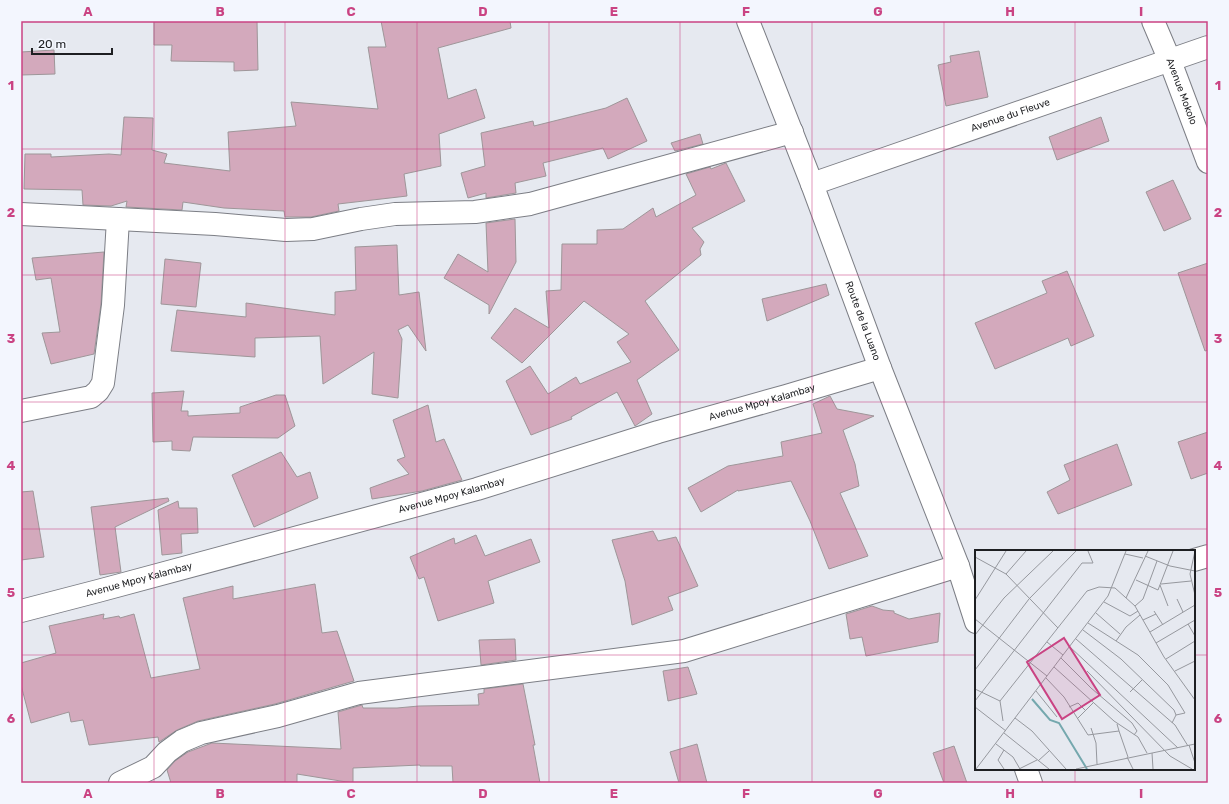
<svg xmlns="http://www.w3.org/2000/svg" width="1229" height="804" font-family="Rubik,sans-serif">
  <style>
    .building { fill: #d3a9bc; stroke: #9e9699 }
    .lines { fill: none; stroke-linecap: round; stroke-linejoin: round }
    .minor-casing { stroke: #7c7e85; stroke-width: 24 }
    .tertiary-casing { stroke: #7c7e85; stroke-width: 24 }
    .minor { stroke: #fff; stroke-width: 22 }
    .tertiary { stroke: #fff; stroke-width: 22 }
    .grid { fill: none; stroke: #ca4383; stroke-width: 1; stroke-opacity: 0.55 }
    .labels { text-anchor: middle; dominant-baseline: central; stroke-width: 4; stroke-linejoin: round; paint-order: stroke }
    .street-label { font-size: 10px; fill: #1e1f22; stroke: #f3f6fe }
    .inset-river { fill: none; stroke: #75a8ae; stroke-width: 2 }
    .inset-road { fill: none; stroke: #96989e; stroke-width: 1 }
    .view { fill: #ca4383; fill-opacity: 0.15; stroke: #ca4383; stroke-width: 2 }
    .inset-edge { fill: none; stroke: #1e1f22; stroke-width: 2 }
    .neatline { fill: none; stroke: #ca4383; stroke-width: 1.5 }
    .grid-label { font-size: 13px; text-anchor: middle; font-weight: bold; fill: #ca4383 }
  </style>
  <rect width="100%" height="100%" fill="#e6e9f0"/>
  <!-- building -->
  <g class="building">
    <polygon points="154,21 257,21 258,70 234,71 234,62 171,61 172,45 154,45"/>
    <polygon points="381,21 510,21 511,28 438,48 448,99 476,89 485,118 439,134 441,166 404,174 407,196 338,204 339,211 311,217 285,217 284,211 224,208 183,202 182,210 126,207 127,201 111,206 83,205 82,190 24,189 25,154 51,154 51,157 109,154 121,155 124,117 153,118 152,150 167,154 164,163 230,171 228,132 296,126 291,102 378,109 368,47 386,47"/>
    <polygon points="54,50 55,74 21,75 21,52"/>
    <polygon points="979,51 988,97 946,106 938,65 951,62 950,56"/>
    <polygon points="627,98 647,141 608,159 603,148 543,163 546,176 515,183 516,193 486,198 486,193 468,198 461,173 485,166 481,133 533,121 534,126 606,108"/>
    <polygon points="1101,117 1109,141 1057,160 1049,137"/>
    <polygon points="700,134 703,144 675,151 671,143"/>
    <polygon points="726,163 745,201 692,228 704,242 700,249 701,255 645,301 679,350 637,380 652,414 635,426 617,392 571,417 572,419 531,435 506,381 530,366 548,394 576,377 580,384 631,362 617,342 629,334 584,301 522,363 491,338 515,308 549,328 546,291 561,290 562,244 597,244 597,230 623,229 653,208 656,217 696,195 686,174 710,167 711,169"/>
    <polygon points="1173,180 1191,219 1164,231 1146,192"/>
    <polygon points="515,219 516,262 489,314 489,305 444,278 458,254 488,272 486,223"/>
    <polygon points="397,245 399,295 419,292 426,351 408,325 398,330 402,339 398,398 372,394 374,352 323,384 320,336 255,338 255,357 171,351 177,310 246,317 246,303 335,315 335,292 356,290 355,247"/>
    <polygon points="104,252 101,304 94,354 51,364 42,333 60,332 51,278 36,280 32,258"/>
    <polygon points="165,259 201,263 196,307 161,304"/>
    <polygon points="1208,263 1208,350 1205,351 1178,273"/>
    <polygon points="1067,271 1094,336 1071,346 1068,338 995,369 975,323 1047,293 1042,281"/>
    <polygon points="826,284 829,295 767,321 762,299"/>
    <polygon points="184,391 181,411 188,411 188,416 240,413 240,407 276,395 285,395 295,426 278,438 193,437 190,451 172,450 172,441 153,442 152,393"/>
    <polygon points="830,396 837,409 874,416 843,430 855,464 859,486 840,493 868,556 829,569 810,521 791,481 738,491 738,490 701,512 688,488 728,466 783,456 781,442 822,433 813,404"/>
    <polygon points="428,405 436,442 444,439 462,480 422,491 372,499 370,488 409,474 397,460 405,457 393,420"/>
    <polygon points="1208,432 1208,473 1191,479 1178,442"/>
    <polygon points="1117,444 1132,485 1058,514 1047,492 1070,480 1064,465"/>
    <polygon points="281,452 297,477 310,472 318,498 254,527 232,475"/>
    <polygon points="33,491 44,557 21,560 21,492"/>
    <polygon points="168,498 169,501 115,527 121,572 100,575 91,507"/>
    <polygon points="178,501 179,508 197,508 198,533 181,534 182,553 162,555 158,510"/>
    <polygon points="653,531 658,541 676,537 698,586 668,597 673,610 632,625 625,581 612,540"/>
    <polygon points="476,535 485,556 531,539 540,562 488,581 494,603 438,621 424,577 419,579 410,557 454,538 455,544"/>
    <polygon points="315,584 322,633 337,631 354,681 275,704 198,721 177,730 159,742 158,737 89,745 83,720 71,722 69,712 31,723 21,685 21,663 56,653 49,626 104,614 103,619 119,616 120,618 134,614 151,678 200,669 183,598 233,586 233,599"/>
    <polygon points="872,606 883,610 894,611 894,613 909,619 940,613 938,642 866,656 862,637 850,639 846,614"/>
    <polygon points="515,639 516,660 481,665 479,640"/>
    <polygon points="688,667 697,694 668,701 663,671"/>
    <polygon points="523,684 535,745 533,745 540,783 453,783 452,766 420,766 420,765 353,768 353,783 297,774 297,783 171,783 167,770 175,761 188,752 212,743 341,749 338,712 362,705 363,708 397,708 419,706 479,705 478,694 484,693 484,689"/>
    <polygon points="697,744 707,783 679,783 670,752"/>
    <polygon points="954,746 967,783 944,783 933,753"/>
  </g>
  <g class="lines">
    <defs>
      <g id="minor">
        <path id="s1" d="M1153 21 1170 61 1208 162"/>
        <path id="s2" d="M812 184 1208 47"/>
        <polyline points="21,214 215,224 286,230 313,229 361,219 395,214 475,212 530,204 792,132"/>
        <polyline points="21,411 91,397 98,391 103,383 113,305 118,219"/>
        <polyline points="1194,560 1208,556"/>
        <path id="s3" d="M21 611 98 591 477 489 658 432 786 396 880 368"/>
        <polyline points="120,783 153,767 167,752 182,741 201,733 278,716 359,693 684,651 958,566"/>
      </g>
      <g id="tertiary">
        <path id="s4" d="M748 21 812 184 880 368 958 566 976 622"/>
        <polyline points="1026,769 1031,783"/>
      </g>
    </defs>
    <!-- minor casing -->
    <use href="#minor" class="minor-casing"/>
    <!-- tertiary casing -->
    <use href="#tertiary" class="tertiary-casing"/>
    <!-- minor -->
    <use href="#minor" class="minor"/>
    <!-- tertiary -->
    <use href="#tertiary" class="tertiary"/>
  </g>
  <!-- grid -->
  <path class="grid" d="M154 21V783M285 21V783M417 21V783M549 21V783M680 21V783M812 21V783M944 21V783M1075 21V551M21 149H1208M21 275H1208M21 402H1208M21 529H1208M21 655H976M1194 655H1208M1075 769V783"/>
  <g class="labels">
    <!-- street labels -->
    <g class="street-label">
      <text stroke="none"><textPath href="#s1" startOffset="76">Avenue Mokolo</textPath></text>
      <text stroke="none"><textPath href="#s2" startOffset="210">Avenue du Fleuve</textPath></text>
      <text stroke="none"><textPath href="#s4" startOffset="321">Route de la Luano</textPath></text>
      <text stroke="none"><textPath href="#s3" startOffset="770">Avenue Mpoy Kalambay</textPath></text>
      <text stroke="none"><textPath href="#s3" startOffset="446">Avenue Mpoy Kalambay</textPath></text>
      <text stroke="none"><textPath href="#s3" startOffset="122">Avenue Mpoy Kalambay</textPath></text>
    </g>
  </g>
  <!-- overview -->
  <g transform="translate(975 550)">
    <rect width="220" height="220" fill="#e6e9f0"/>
    <path class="inset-river" d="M57 149 75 170 84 173 112 219"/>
    <path class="inset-road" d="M220 1 215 24 220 45M150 4 168 8M170 6 195 16 220 21M0 7 31 24 83 78M31 24 51 1M161 30 183 40 198 1M186 34 216 31M185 35 193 56M151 48 173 1M202 49 208 62M0 50 31 1M129 52 155 66 163 61M160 56 168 49 182 11M179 61 188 75M121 63 145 84M0 69 72 126M168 70 181 64M113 73 163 105 193 135 210 163 201 165M213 74 220 86M108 80 146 109 199 160 201 165 197 173M175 82 220 55M0 85 29 48 78 1M101 89 200 175 213 196M141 91 151 77 165 65M72 92 88 105M181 93 220 70M95 97 203 198M86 108 116 138 157 173 162 181 159 185M191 109 220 91M79 117 139 171 163 187 172 203M0 120 54 49 101 1M112 121 195 206 217 219M200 121 220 111M71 128 89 147 113 185 144 181 142 174M0 139 25 151 28 171M61 141 82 167M155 142 167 130M0 151 107 13H118L113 1M25 151 112 41 124 37 140 38 160 56 189 107 220 150M0 157 31 181M94 157 103 153 111 161M40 168 57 181 91 219M102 169 118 153M116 178 121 193 122 214M144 181 153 207M29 183 74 219M21 194 38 207 45 219M214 195 220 213M177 203 178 219M152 207 158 219M63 211 74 201M1 219 133 46 151 1M29 219 23 210 29 200M44 219 62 210M101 219 220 194"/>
    <path class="view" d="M89 88 125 145 87 169 52 112Z"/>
    <rect width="220" height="220" class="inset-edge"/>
  </g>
  <!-- border -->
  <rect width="1229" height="804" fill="none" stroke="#f3f6fe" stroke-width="44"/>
  <!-- scale -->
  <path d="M32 48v6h80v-6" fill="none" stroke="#1e1f22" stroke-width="2"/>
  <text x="38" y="48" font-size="12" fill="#1e1f22" stroke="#f3f6fe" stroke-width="3" paint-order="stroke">20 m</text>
  <rect x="22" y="22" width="1185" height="760" class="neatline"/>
  <g class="grid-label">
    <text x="88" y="16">A</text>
    <text x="220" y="16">B</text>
    <text x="351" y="16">C</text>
    <text x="483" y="16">D</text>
    <text x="614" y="16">E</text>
    <text x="746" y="16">F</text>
    <text x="878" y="16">G</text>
    <text x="1010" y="16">H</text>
    <text x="1141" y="16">I</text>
    <text x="11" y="90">1</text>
    <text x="1218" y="90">1</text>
    <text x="11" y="217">2</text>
    <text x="1218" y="217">2</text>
    <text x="11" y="343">3</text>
    <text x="1218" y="343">3</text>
    <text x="11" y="470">4</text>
    <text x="1218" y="470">4</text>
    <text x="11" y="597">5</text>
    <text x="1218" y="597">5</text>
    <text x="11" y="723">6</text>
    <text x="1218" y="723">6</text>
    <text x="88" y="798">A</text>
    <text x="220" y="798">B</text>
    <text x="351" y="798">C</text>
    <text x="483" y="798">D</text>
    <text x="614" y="798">E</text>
    <text x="746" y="798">F</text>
    <text x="878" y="798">G</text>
    <text x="1010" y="798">H</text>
    <text x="1141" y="798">I</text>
  </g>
</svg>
